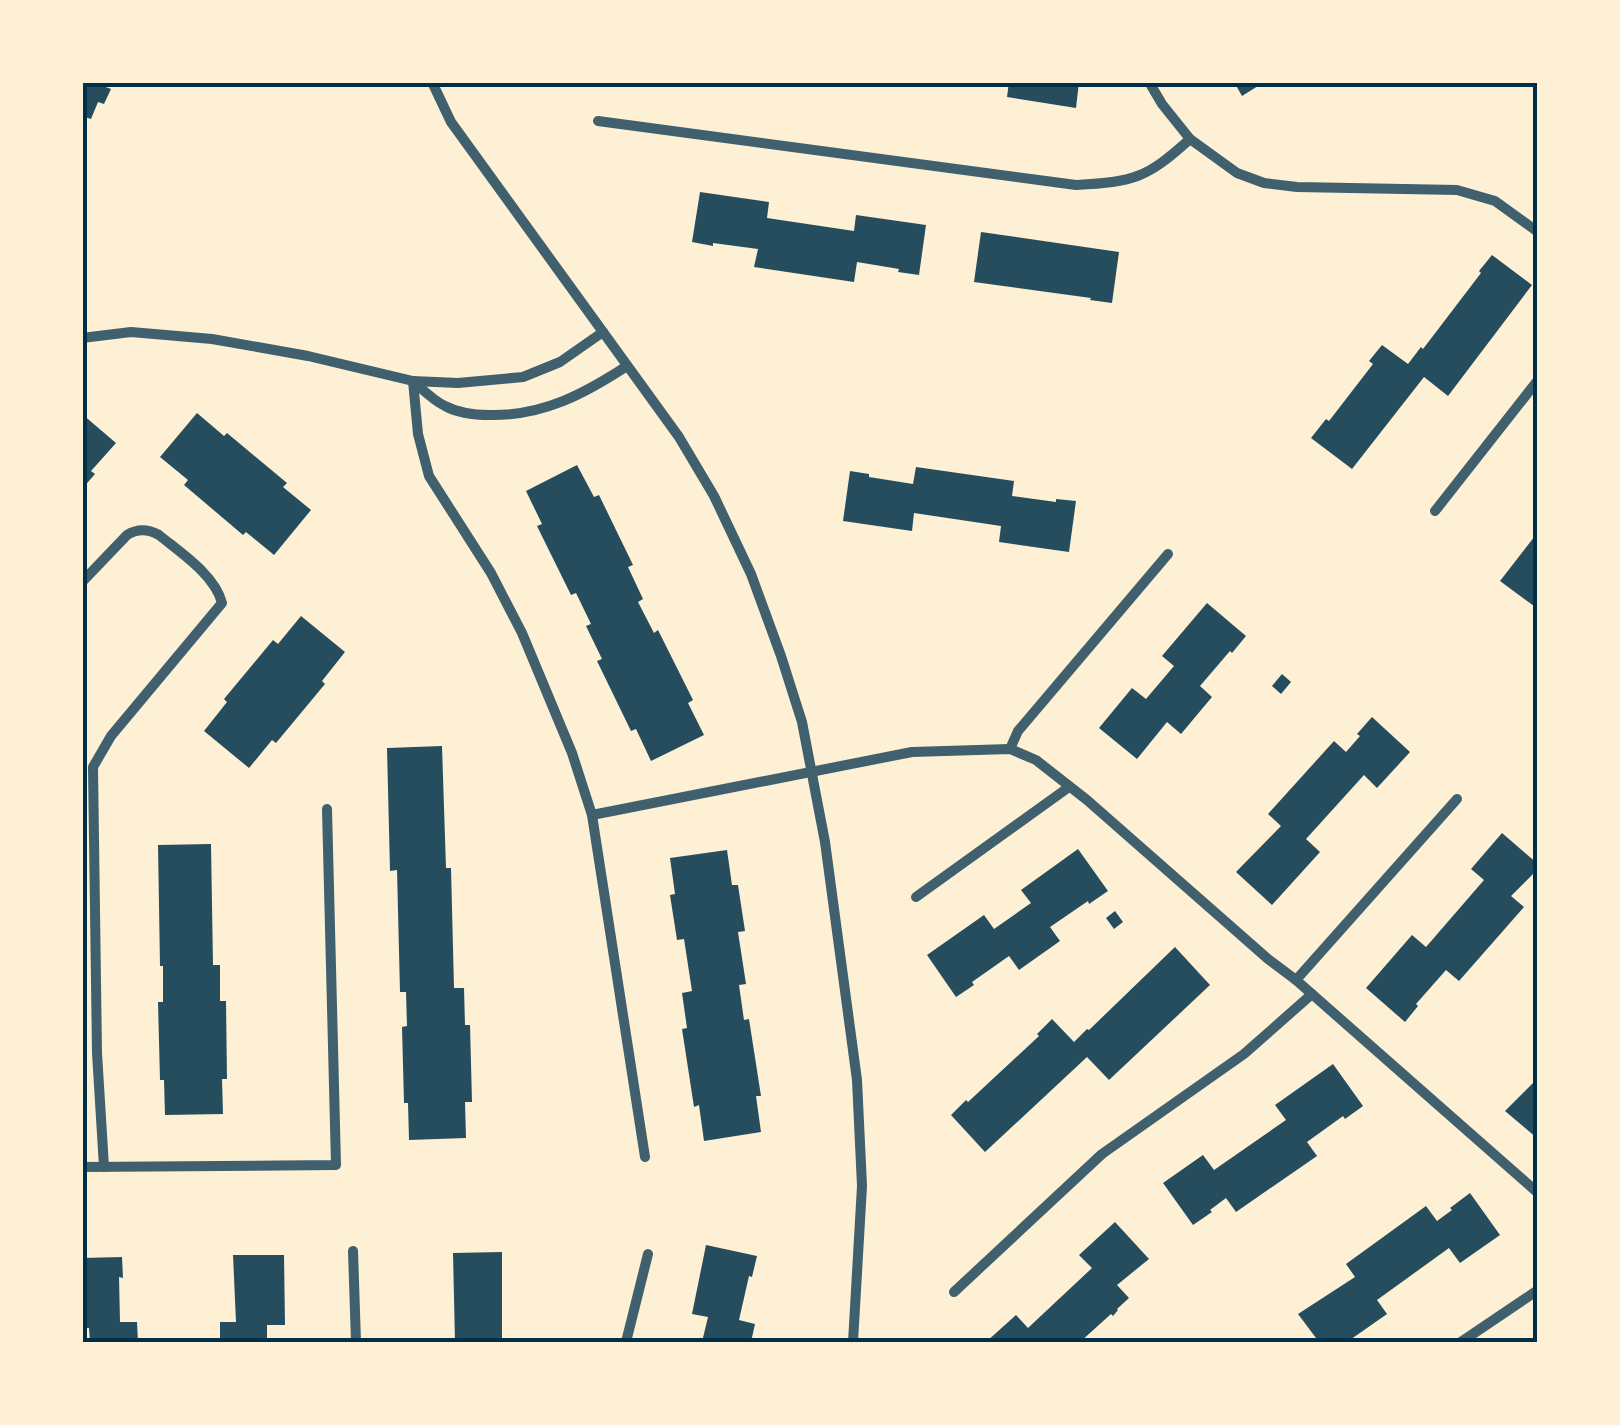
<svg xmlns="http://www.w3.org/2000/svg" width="1620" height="1425" font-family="Quicksand,sans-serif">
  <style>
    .building { fill: #264d5e }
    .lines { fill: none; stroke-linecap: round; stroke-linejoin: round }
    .minor { stroke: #3f606c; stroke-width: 10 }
    .neatline { fill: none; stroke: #003049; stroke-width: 4 }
  </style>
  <rect width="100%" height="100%" fill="#fdf0d5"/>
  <!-- building -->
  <g class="building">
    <polygon points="82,82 105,82 103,86 111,89 104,104 98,102 91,119 82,116"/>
    <polygon points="1009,82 1079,82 1076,108 1007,97"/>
    <polygon points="1234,82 1255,82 1258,86 1242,96"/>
    <polygon points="700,192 769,202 767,218 854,231 856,215 926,225 919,275 898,272 899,269 857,262 854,282 754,267 758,249 713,243 713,246 692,242"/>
    <polygon points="981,232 1119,252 1112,303 1090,300 1091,298 974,282"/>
    <polygon points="1492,255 1532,285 1448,396 1424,377 1352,469 1311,438 1326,419 1329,421 1373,364 1369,361 1382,345 1408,364 1421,347 1423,349 1481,273 1479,271"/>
    <polygon points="197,413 224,436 227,433 287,483 283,487 311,510 274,555 246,532 243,535 184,485 188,480 160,457"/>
    <polygon points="82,414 116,443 91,471 95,474 82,489"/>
    <polygon points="577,465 594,497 599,495 633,565 628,567 643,599 638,602 654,633 658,630 693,700 688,703 704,735 651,761 636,729 631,731 597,661 602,659 586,626 591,624 576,593 571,595 537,526 542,524 526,491"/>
    <polygon points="916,467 1014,481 1012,496 1056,502 1056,499 1076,501 1069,552 999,542 1001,526 914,513 912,531 843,521 850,471 869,474 869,477 913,484"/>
    <polygon points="1538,532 1538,609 1500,581"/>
    <polygon points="1207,603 1246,636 1232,653 1230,651 1200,686 1212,697 1181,734 1167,722 1137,759 1099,728 1132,688 1146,699 1174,666 1162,656"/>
    <polygon points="301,616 345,652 322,681 325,684 276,743 272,740 249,768 204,731 227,702 224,699 273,640 278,644"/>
    <polygon points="1282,674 1291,682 1281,694 1272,686"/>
    <polygon points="1372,717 1410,752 1377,788 1364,775 1306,839 1320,852 1272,905 1236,872 1281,826 1268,814 1334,741 1346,752 1360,736 1357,734"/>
    <polygon points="442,746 446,868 451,868 454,988 464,988 465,1025 470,1025 472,1102 465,1102 466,1138 409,1140 408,1103 404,1103 402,1027 407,1026 406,992 400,992 397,870 390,871 387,748"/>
    <polygon points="1502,833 1538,864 1538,869 1511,896 1524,907 1459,981 1446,970 1416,1004 1418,1006 1405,1022 1366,988 1412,935 1426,947 1484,880 1471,869"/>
    <polygon points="211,844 213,965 220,965 220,1001 226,1001 227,1079 222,1079 223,1114 165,1115 164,1080 160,1080 158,1002 163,1002 163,966 160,966 158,845"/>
    <polygon points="1078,849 1108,891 1089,904 1088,901 1050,927 1060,941 1019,970 1009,956 972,982 974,985 956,997 927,955 984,915 994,929 1031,903 1021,890"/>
    <polygon points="727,850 732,885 738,885 745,931 738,932 746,984 739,985 744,1020 749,1019 761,1096 756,1096 761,1132 704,1141 699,1105 694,1107 682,1029 687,1028 682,993 692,991 684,939 677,940 670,895 675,894 670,858"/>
    <polygon points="1115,911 1123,922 1114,929 1106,918"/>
    <polygon points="1175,947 1210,985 1109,1080 1087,1057 985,1152 951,1115 966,1100 968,1102 1039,1036 1037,1034 1052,1019 1074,1042 1087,1029 1089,1030"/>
    <polygon points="1333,1064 1363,1106 1345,1119 1343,1116 1307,1142 1317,1156 1236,1212 1226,1198 1210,1210 1212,1212 1193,1225 1163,1183 1203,1155 1214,1170 1286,1120 1275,1105"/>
    <polygon points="1538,1078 1538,1139 1505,1111"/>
    <polygon points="1470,1193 1500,1235 1460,1263 1449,1248 1377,1300 1387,1314 1347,1342 1319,1342 1298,1314 1355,1277 1346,1264 1426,1206 1437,1221 1452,1210 1450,1208"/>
    <polygon points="1115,1222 1149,1259 1117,1285 1129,1298 1117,1309 1118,1310 1113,1316 1111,1314 1080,1342 986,1342 1016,1315 1028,1328 1092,1268 1079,1255"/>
    <polygon points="706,1245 757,1256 752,1277 749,1276 739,1320 755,1324 751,1342 702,1342 708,1317 692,1314"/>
    <polygon points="502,1252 502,1342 455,1342 453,1253"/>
    <polygon points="233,1255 284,1255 285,1325 267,1325 267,1342 220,1342 220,1322 236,1322"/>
    <polygon points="122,1257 123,1278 119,1277 120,1322 137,1322 138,1342 90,1342 89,1328 82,1328 82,1258"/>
  </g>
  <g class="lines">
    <!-- minor -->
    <g class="minor">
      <polyline points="432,82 451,122 679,437 714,496 751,574 781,656 802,722 825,842 857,1080 862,1186 853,1342"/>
      <polyline points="1149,82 1162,104 1190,139 1237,173 1264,183 1297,187 1457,190 1495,201 1538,232"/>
      <path d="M598 121 1076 185C1134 182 1147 178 1190 139"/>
      <polyline points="82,338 131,332 212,339 308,356 413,381 458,383 523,377 560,362 603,332"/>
      <polyline points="413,381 418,434 429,476 491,573 522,633 572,753 592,815 645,1157"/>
      <path d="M414 382C423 390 434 401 445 406 458 413 475 415 490 415 543 416 584 394 627 366"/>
      <polyline points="1435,511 1538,380"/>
      <path d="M82 582 127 535C138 528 148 529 159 535 181 553 215 575 222 603L111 736 93 767 97 1053 104 1167"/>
      <polyline points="1010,749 1018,731 1168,554"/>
      <polyline points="592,815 912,752 1010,749 1036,760 1087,800 1268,959 1296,980 1538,1193"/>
      <polyline points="916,897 1069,787"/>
      <polyline points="1296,980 1457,799"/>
      <polyline points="82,1167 336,1165 327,809"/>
      <polyline points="353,1251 356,1342"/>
      <polyline points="954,1292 1102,1154 1244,1054 1312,994"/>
      <polyline points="626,1342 648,1254"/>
      <polyline points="1461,1342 1538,1290"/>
    </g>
  </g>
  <!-- border -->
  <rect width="1620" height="1425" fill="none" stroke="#fdf0d5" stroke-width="170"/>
  <rect x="85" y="85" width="1450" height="1255" class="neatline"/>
</svg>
